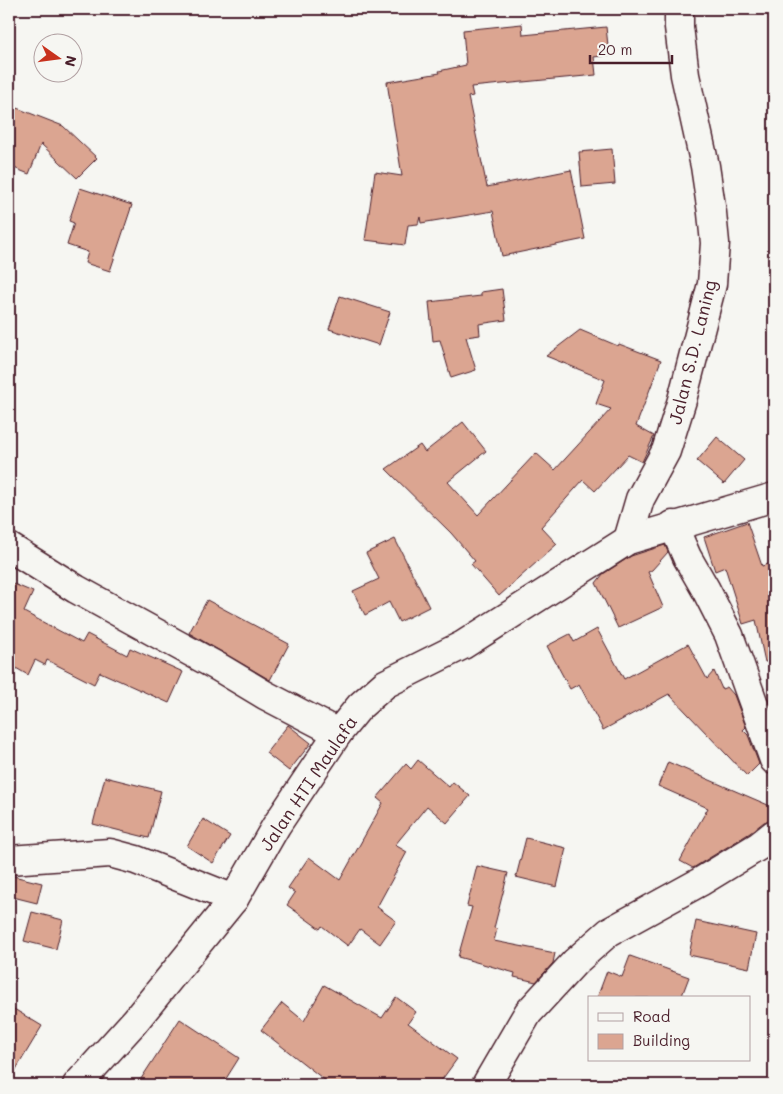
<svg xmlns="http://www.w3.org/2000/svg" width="783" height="1094" font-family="Mali,sans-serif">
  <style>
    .building { fill: #dba591; stroke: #4a1f2b }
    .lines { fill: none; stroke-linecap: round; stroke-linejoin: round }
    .minor-casing { stroke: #4a1f2b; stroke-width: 31 }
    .minor { stroke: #f6f6f2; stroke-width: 28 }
    .labels { text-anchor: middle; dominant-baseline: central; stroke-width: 5; stroke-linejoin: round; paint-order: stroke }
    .street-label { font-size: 18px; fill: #4a1f2b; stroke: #f6f6f2 }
  </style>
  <rect width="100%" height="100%" fill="#f6f6f2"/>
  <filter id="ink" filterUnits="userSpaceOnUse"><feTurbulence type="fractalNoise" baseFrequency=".02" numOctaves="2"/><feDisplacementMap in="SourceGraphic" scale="10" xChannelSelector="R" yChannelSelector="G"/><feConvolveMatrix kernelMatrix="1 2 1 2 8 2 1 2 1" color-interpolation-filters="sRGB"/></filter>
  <g filter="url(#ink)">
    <!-- building -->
    <g class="building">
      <polygon points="522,24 523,35 606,27 609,55 594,57 596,75 471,87 473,96 468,97 487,187 571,170 585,239 502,256 493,211 421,223 420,217 418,224 408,225 405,245 365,240 375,172 402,176 387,82 440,73 439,71 466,65 463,30"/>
      <polygon points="9,105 63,126 97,158 77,178 41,144 29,174 9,166"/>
      <polygon points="612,149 615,184 582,187 579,152"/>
      <polygon points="80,188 132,205 110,271 85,263 88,252 67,245 74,223 69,221"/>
      <polygon points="502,289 506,320 479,324 480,335 466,337 476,370 451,378 440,340 433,341 429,302 481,296 481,292"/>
      <polygon points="340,296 390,312 379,345 329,329"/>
      <polygon points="580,330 618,346 619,344 661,360 636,426 654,436 642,462 628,455 595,491 583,480 541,527 557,544 499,596 471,564 475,561 451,533 386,469 420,445 425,452 463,422 486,451 448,482 478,515 536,453 555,470 611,409 596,404 605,380 546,356"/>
      <polygon points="717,437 744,460 724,484 697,461"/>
      <polygon points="747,522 762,566 774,562 774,661 765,662 756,620 743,624 725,567 715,571 704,537"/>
      <polygon points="395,539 429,607 399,622 389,602 365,615 353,591 379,579 366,553"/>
      <polygon points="665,545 668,552 652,570 648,572 663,607 618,628 596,583 603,574 631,556"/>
      <polygon points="9,582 33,592 24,612 82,643 87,634 127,655 130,648 183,672 169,703 100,672 94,684 47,660 45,665 35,660 28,675 9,664"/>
      <polygon points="207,600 289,644 270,680 189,633"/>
      <polygon points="597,629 624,679 688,644 707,679 714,671 722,689 727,687 734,695 746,727 743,730 748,735 759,764 747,776 669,694 603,730 579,684 570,689 547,646 570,634 574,642"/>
      <polygon points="288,725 311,743 289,771 266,753"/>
      <polygon points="418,760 449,787 453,782 470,796 447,823 427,806 395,845 407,852 377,907 396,921 380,944 360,929 348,946 322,926 320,929 287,905 295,893 288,888 309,857 340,880 383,803 377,798 406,764 411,769"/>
      <polygon points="668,762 768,805 774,819 764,822 750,833 693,868 680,861 692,839 691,838 708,808 658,786"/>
      <polygon points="105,777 161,791 149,838 93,824"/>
      <polygon points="203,819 230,836 213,863 187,846"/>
      <polygon points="526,838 566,848 557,887 516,877"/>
      <polygon points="477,866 508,873 494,928 497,929 494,941 555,953 553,963 536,982 514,977 515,973 458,957 472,907 467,906"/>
      <polygon points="9,875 42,883 37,903 9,896"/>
      <polygon points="32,912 63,920 56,949 24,941"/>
      <polygon points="696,921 756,934 749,968 689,955"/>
      <polygon points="630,956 689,977 681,998 597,998 607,971 622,977"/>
      <polygon points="324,985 382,1018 396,997 416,1012 408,1023 457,1059 438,1085 331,1085 261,1030 282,1003 304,1021"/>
      <polygon points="9,1006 42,1026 9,1081"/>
      <polygon points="180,1019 239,1058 222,1085 137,1085"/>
    </g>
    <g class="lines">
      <defs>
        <g id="minor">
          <polyline points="673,525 687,557 706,590 729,635 774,760"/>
          <polyline points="628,540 640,499 666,451 682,400 712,284 715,243 712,213 705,166 685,75 679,27 679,9"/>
          <polyline points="9,547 76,589 220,668 265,695 338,733"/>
          <polyline points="9,860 110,853 136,860 234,899"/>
          <polyline points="77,1085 135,1021 234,899 276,826 338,733 360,706 385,684 463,645 628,540 774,497"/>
          <polyline points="486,1085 528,1013 575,962 609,932 700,882 759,846 774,834"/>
        </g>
      </defs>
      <!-- minor casing -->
      <use href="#minor" class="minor-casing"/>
      <!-- minor -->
      <use href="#minor" class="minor"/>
    </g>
  </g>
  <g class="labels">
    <!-- street labels -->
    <g class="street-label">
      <text transform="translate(692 352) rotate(-76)">Jalan S.D. Laning</text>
      <text transform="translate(308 783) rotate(-56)">Jalan HTI Maulafa</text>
    </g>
  </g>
  <!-- margin -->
  <rect width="783" height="1094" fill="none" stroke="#f6f6f2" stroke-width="30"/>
  <rect x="15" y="15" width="753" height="1064" fill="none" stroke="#4a1f2b" stroke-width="2" filter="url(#ink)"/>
  <!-- legend -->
  <rect x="588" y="996" width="162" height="65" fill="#f6f6f2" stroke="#b1a0a2"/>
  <rect x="598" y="1013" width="25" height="8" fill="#f6f6f2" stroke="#b1a0a2"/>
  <text x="633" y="1022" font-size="15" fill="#4a1f2b">Road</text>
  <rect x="598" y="1034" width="25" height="15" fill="#dba591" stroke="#b1a0a2"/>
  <text x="633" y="1046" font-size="15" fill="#4a1f2b">Building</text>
  <!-- north arrow -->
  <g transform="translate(58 58) rotate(104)"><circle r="24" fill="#f6f6f2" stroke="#b1a0a2"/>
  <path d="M0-4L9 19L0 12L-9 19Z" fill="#c8321e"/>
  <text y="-8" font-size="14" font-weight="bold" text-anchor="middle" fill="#4a1f2b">N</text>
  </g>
  <!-- scale -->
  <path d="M590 55v8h82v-8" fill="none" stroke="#4a1f2b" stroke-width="2.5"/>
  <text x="598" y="55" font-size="15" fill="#4a1f2b" stroke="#f6f6f2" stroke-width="4" paint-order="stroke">20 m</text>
</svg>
